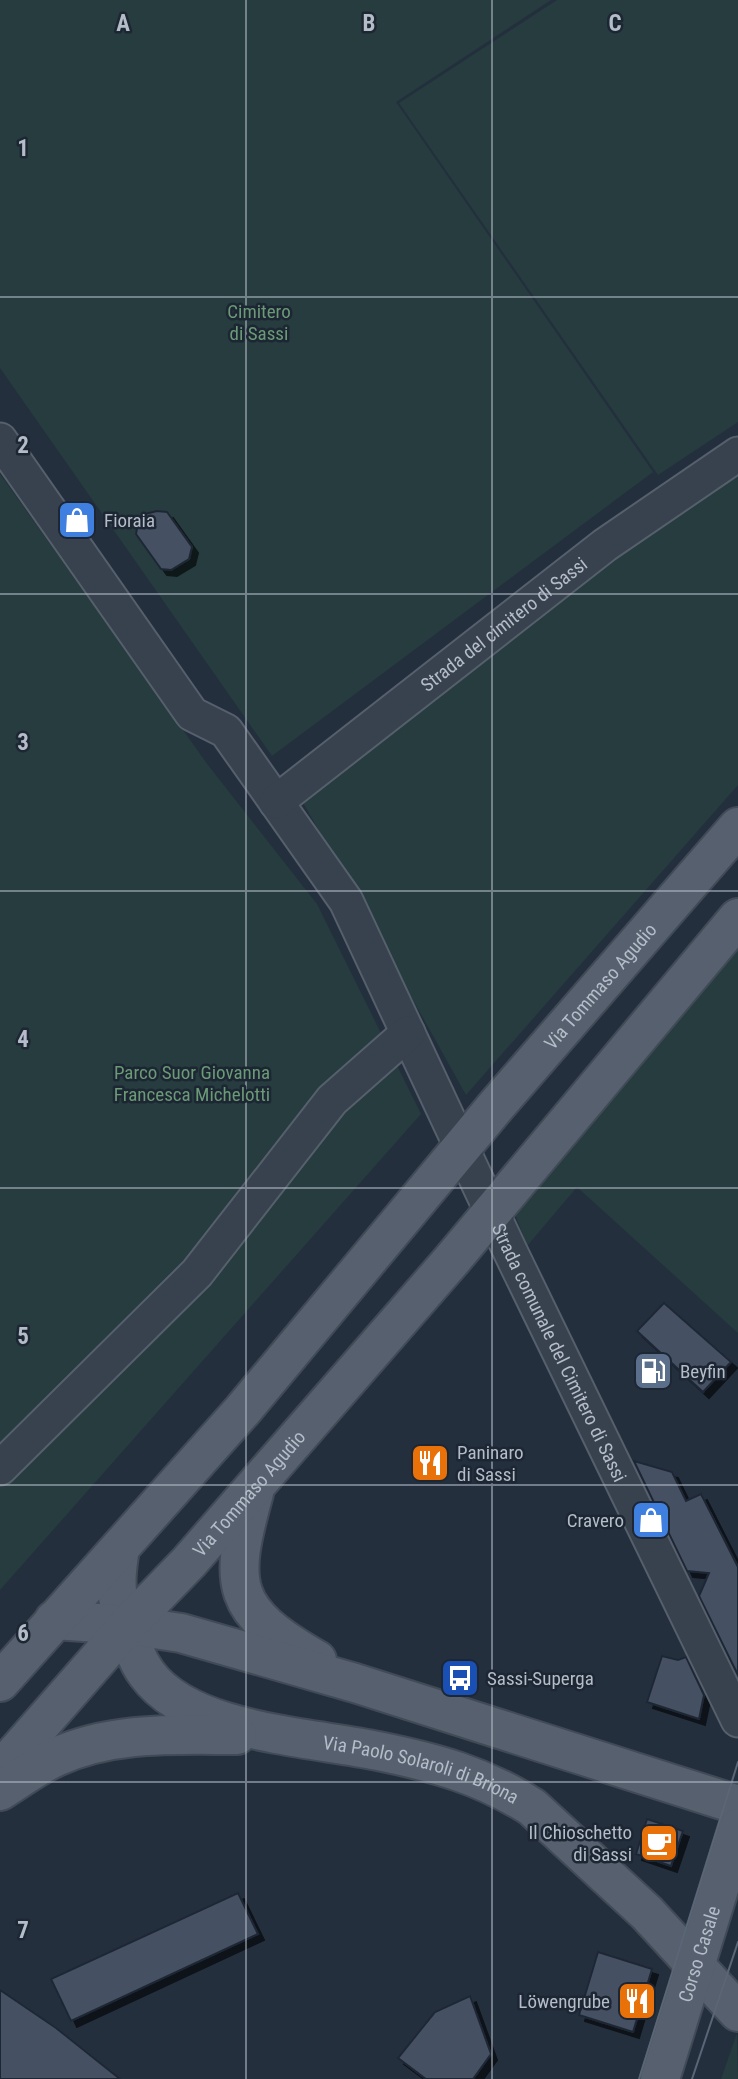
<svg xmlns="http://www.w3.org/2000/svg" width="738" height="2079" font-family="'Roboto Condensed',sans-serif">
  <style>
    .green { fill: #263c3f }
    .building { fill: #455162; stroke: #1f2835; stroke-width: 2; filter: url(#shadow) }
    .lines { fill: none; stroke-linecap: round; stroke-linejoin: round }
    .street-casing { stroke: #565f6c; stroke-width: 37 }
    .primary-casing { stroke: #414a57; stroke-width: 42 }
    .street { stroke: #38414e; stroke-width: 33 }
    .primary { stroke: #56606e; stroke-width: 38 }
    .tram { stroke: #5a6575; stroke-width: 2 }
    .grid { fill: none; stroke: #b4bcc9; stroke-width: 2; stroke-opacity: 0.55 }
    .labels { text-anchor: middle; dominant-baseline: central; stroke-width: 5; stroke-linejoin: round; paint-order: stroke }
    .park-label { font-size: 19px; fill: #6b9a76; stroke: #1d2633 }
    .poi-label { font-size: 19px; fill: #b4bcc9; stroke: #1d2633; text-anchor: start }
    .street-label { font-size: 19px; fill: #b4bcc9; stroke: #1d2633 }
    .grid-label { font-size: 23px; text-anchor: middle; font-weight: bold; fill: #b4bcc9; stroke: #1d2633; stroke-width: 5; stroke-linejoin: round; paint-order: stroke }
  </style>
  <defs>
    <filter id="shadow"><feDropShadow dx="6" dy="6" stdDeviation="0" flood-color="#0009"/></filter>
  </defs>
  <rect width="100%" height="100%" fill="#242f3e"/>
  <!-- green -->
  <g class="green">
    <polygon points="0,0 551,0 396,102 653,472 272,756 0,368"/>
    <polygon points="557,0 738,0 738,422 658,475 399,103"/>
    <polygon points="738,461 738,785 466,1095 300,797"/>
    <polygon points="0,474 208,765 317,904 421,1114 0,1590"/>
    <polygon points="738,939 738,1333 577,1187 527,1246 515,1214"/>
    <polygon points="737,2033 738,2079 721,2079"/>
  </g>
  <!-- building -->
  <g class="building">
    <polygon points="157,511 167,512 192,547 189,559 171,570 161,569 136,534 138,523 145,514"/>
    <polygon points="664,1303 731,1362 703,1392 637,1331"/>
    <polygon points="634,1461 672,1472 686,1501 701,1494 738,1567 738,1675 699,1596 709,1573 687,1571"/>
    <polygon points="662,1656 678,1660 686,1657 704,1695 699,1719 647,1702"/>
    <polygon points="647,1819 683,1831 671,1866 636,1854"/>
    <polygon points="238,1893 258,1934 71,2021 51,1979"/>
    <polygon points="598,1952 652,1969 633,2032 579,2015"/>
    <polygon points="0,1990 56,2028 120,2079 0,2079"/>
    <polygon points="470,1996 491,2054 473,2079 426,2079 398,2058 435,2012"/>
  </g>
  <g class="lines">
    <defs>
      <g id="street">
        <path id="s1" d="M0 440 192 714 226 731 346 901 510 1251 738 1720"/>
        <path id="s2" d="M276 802 605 545 738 454"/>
        <polyline points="0,1468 197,1273 332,1100 408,1033"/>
      </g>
      <g id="primary">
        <path d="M254 1493C228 1586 230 1610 317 1660"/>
        <path id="s3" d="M120 1548C117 1567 114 1587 120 1605 122 1612 126 1618 128 1625 132 1643 135 1658 147 1674 190 1733 312 1737 378 1751 437 1763 481 1775 532 1807L647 1913 738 2012"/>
        <polyline points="54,1620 128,1625 181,1633 355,1683 738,1805"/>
        <path id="s4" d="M0 1682 242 1411 496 1106 738 827"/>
        <path id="s5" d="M0 1771 128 1625 189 1562 451 1261 738 918"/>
        <path d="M0 1791C18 1780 36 1766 56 1757 114 1731 174 1735 237 1735"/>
        <path id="s6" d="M660 2079 738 1828"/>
      </g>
    </defs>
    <!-- street casing -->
    <use href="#street" class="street-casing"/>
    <!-- primary casing -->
    <use href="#primary" class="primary-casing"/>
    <!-- street -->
    <use href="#street" class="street"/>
    <!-- primary -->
    <use href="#primary" class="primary"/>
    <!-- tram -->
    <g class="tram">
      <polyline points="639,2079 738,1762"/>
      <polyline points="692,2079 738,1942"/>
    </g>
  </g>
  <!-- grid -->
  <path class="grid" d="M246 0V2079M492 0V2079M0 297H738M0 594H738M0 891H738M0 1188H738M0 1485H738M0 1782H738"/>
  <!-- icons -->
  <defs>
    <symbol id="shop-square" viewBox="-11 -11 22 22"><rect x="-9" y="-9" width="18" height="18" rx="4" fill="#3f7fe0" stroke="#1d2633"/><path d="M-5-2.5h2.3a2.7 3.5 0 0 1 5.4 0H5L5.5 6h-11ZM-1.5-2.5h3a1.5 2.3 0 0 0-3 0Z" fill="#fff"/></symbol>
    <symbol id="fuel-square" viewBox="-11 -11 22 22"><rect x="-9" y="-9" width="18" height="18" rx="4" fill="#5c6f8a" stroke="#1d2633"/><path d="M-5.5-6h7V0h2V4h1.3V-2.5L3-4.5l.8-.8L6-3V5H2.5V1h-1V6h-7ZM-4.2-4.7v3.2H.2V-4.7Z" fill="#fff"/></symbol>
    <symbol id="restaurant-square" viewBox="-11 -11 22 22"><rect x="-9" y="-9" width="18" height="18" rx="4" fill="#e8710a" stroke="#1d2633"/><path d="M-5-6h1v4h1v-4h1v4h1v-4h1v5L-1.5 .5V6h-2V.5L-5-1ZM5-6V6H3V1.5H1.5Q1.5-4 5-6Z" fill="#fff"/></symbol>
    <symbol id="bus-square" viewBox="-11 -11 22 22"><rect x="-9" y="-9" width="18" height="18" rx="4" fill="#1a4fb4" stroke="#1d2633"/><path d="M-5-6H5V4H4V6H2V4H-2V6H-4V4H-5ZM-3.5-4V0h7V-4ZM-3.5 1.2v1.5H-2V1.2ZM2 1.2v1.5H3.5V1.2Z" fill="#fff"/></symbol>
    <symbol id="cafe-square" viewBox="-11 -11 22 22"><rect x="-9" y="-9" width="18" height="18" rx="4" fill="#e8710a" stroke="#1d2633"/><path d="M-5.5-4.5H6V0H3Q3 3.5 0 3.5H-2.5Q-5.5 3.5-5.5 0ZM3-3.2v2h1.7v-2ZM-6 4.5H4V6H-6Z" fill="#fff"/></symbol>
  </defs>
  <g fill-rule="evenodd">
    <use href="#shop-square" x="55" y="498" width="44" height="44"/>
    <use href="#fuel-square" x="631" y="1349" width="44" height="44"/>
    <use href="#restaurant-square" x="408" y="1441" width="44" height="44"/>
    <use href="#shop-square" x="629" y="1498" width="44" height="44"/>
    <use href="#bus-square" x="438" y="1656" width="44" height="44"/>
    <use href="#cafe-square" x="637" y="1821" width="44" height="44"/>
    <use href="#restaurant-square" x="615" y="1979" width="44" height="44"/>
  </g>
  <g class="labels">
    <!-- park labels -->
    <g class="park-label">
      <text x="259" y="311">Cimitero<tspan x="259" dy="22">di Sassi</tspan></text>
      <text x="192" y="1072">Parco Suor Giovanna<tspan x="192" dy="22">Francesca Michelotti</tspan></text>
    </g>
    <!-- poi labels -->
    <g class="poi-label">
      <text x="104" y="520">Fioraia</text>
      <text x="680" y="1371">Beyfin</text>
      <text x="457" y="1452">Paninaro<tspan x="457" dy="22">di Sassi</tspan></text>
      <text x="624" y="1520" text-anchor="end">Cravero</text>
      <text x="487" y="1678">Sassi-Superga</text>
      <text x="632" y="1832" text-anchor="end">Il Chioschetto<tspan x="632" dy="22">di Sassi</tspan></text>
      <text x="610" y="2001" text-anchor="end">Löwengrube</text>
    </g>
    <!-- street labels -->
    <g class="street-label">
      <text stroke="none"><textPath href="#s2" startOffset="289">Strada del cimitero di Sassi</textPath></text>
      <text stroke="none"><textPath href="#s4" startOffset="919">Via Tommaso Agudio</textPath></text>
      <text stroke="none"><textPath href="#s1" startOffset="1080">Strada comunale del Cimitero di Sassi</textPath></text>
      <text stroke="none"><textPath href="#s5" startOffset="373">Via Tommaso Agudio</textPath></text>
      <text stroke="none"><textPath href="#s3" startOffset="427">Via Paolo Solaroli di Briona</textPath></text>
      <text stroke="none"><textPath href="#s6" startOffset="131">Corso Casale</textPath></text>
    </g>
  </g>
  <g class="grid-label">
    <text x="123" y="31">A</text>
    <text x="369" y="31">B</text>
    <text x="615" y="31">C</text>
    <text x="23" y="156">1</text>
    <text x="23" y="453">2</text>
    <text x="23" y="750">3</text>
    <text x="23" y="1047">4</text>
    <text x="23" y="1344">5</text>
    <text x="23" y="1641">6</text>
    <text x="23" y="1938">7</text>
  </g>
</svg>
